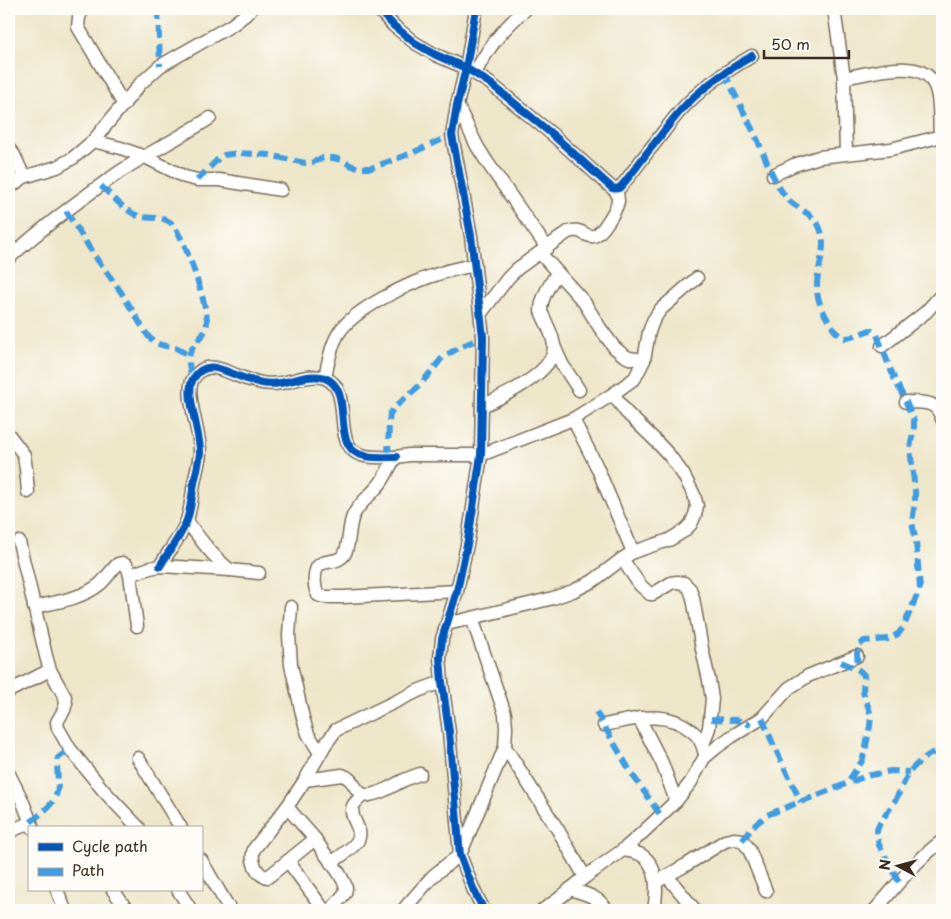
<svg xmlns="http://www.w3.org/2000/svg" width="951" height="919" font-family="'Playpen Sans',sans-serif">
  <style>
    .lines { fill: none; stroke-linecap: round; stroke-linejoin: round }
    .minor-casing { stroke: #7a6c5a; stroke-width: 15 }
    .minor { stroke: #fff; stroke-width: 12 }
    .quiet { stroke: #3f9ce0; stroke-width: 6; stroke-dasharray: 12 6; stroke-linecap: butt }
    .cycleway-casing { stroke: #fdfcf7; stroke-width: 11 }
    .cycleway { stroke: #0057b8; stroke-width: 8 }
  </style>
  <rect width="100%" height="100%" fill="#fdfcf7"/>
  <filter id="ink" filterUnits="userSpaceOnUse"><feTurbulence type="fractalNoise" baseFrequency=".02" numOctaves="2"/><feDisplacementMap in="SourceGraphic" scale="10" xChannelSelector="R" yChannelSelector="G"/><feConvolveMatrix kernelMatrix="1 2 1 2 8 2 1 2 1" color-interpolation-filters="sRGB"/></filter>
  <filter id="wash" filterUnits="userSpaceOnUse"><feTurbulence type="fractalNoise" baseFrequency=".0096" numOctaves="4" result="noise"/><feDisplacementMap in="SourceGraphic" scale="20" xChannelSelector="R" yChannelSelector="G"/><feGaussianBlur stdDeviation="1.12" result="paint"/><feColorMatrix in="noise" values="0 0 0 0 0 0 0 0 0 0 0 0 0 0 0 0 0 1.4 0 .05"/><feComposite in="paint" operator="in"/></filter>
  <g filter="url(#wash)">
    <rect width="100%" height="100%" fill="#eee6c9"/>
  </g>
  <g filter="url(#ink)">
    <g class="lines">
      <defs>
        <g id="minor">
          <polyline points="83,9 79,17 78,27 124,105"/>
          <path d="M378 9 394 26 415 43 436 55 466 68 491 84 553 135 612 188C615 189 616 189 619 188 623 186 645 155 650 149 661 136 670 122 682 109 702 87 726 71 752 56"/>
          <polyline points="476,9 466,68 457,105 452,135 471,236 483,337 481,455 468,540 457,591 442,639 440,658 442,682 449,732 460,855 474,891 484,910"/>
          <polyline points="834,9 844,78 846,153"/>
          <path d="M475 73C488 47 504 27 526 9"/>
          <path d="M844 78C865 74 906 62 925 74 929 76 933 82 935 86 941 99 939 122 940 137"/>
          <polyline points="457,105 477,146 487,162 547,248"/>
          <polyline points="93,141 121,148 145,157 185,177 197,180 219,180 281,190"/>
          <polyline points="9,149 14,155 24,177"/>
          <polyline points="773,175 794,165 819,157 891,149 942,136"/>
          <polyline points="9,188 24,177 57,167 73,158 93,141 140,84 160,66 232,25 245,15 251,9"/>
          <polyline points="540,253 584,302 600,328 614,347 622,354 629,358 644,360"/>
          <path d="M9 258C44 226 82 198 121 171 150 152 181 137 210 118"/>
          <path d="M481 313 508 278 517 269 568 232C582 227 585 238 594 236 602 234 617 209 618 201 618 196 617 193 616 189"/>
          <polyline points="554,346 562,364 579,390"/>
          <polyline points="882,346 926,312 942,294"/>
          <path d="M325 377C328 364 330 349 337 336 350 310 413 281 441 273 453 269 464 267 475 265"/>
          <path d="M906 402C923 403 936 399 942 419"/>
          <path d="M482 406C502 397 554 373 554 347 554 335 545 322 541 311 541 297 550 285 557 273"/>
          <polyline points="573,419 597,467 633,552"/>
          <polyline points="9,435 24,455 26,469 28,492"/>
          <path d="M187 521C200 539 212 556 230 570"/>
          <polyline points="19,542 46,656 50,670 65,697 66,703 64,710 57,722 58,728 70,749 103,790 139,828"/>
          <polyline points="622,559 640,585 650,594 653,594 671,583 677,582 684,583 690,589 693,598 702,649 709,680 712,699 709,728 703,745"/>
          <path d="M160 566C168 552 182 535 187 520 191 508 192 495 194 483 196 473 199 463 200 453 201 433 184 394 193 379 205 360 220 369 236 375 244 379 253 381 262 383 267 384 275 384 281 383 293 381 313 373 325 378 353 389 333 437 355 452 365 459 383 457 396 457"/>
          <polyline points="130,575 150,568 160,566 230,570 259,573"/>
          <path d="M457 591 343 597H324L318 595C315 589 314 583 315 576 316 554 337 568 345 553 350 544 348 528 353 516 359 502 374 493 382 481 387 473 390 465 396 457L409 455H481L573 419 613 394 635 378 644 360 649 332 653 321 660 310 697 278"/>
          <path d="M34 607C56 602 82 599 100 584 107 578 111 570 118 564L122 563 127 566 130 575 137 626"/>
          <polyline points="291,607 289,635 291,665 303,718 308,734 320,753"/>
          <polyline points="447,624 529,604 553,598 573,591 593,581 622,559 633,552 669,540 684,531 691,524 695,515 697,506 694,495 683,474 669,455 654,439 626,412 613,394"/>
          <polyline points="9,691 50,670"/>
          <polyline points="639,718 662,763 676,801"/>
          <path d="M604 725C634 719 666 709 692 731 699 736 702 742 704 751"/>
          <polyline points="505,747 558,830 585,877"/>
          <polyline points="138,758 181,828"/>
          <polyline points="9,774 22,800 33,828"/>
          <path d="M305 780 342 775C355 779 353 789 362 794 364 795 367 796 369 795 381 794 392 786 402 781 408 778 414 776 420 774"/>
          <polyline points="287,807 315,839 323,851 339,873 345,884 346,888 345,893 331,910"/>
          <polyline points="9,832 31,822"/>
          <path d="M315 839 268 877C256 876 250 859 254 849L287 807 305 780 325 745 336 730 420 690 442 682"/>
          <path d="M623 850C629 851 638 852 643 856 659 868 657 893 654 910"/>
          <polyline points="201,860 230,910"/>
          <polyline points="288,861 324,910"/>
          <path d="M331 863C339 857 354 848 358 840 364 829 348 818 353 806 355 802 360 798 363 795"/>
          <polyline points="667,876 695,910"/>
          <polyline points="656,882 686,865 725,841 734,839 742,840 749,849 766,891"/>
          <path d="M570 889C586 894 598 896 607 910"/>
          <polyline points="57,890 65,910"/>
          <polyline points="113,890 127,910"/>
          <polyline points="178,890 191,910"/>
          <polyline points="403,910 433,876 449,863 460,855 505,747 506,728 505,714 472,618"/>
          <polyline points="543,910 556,901 585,877 623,850 639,836 676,801 691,782 704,758 717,747 731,737 762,718 789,688 808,676 857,656"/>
          <path d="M875 910C896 886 916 860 942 841"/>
        </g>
      </defs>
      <!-- minor casing -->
      <use href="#minor" class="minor-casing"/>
      <!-- minor -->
      <use href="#minor" class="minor"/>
      <!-- quiet -->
      <g class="quiet">
        <polyline points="158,9 160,66"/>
        <path d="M724 72C735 95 747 118 758 141 766 159 773 180 785 196 794 208 812 212 819 226 829 247 817 265 817 286 816 298 823 312 829 322 844 346 847 338 870 330L874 332 877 335 894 378 906 402 914 421V427L910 448 915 490V502L912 522 916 542 920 588 903 628 898 634 888 639 864 641 859 646 857 653 858 668"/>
        <polyline points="197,180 219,158 224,155 231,154 239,153 269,155 305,163 313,162 323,158 333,158 342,160 350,165 358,168 371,168 412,153 452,135"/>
        <path d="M101 186C112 196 123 209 136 215 147 220 160 215 170 222 183 231 207 304 207 321 207 338 191 342 189 357 188 364 191 373 192 380"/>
        <path d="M66 211 94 255 121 292 148 336C161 349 165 344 178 349 182 351 186 354 189 357"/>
        <polyline points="388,457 389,421 390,414 394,408 420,385 443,357 462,346 483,337"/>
        <path d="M841 662C849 666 858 667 864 675L863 692 869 709 871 716 870 726 865 751 862 761 847 783"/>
        <polyline points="596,712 632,774 661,816"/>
        <polyline points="762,718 774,746 801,802"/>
        <polyline points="711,719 737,720 751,725"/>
        <path d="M31 822C43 811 58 803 58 785 58 777 57 769 57 761L58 758 70 749"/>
        <polyline points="742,840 756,824 767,815 866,776 891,771 909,772"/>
        <polyline points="899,882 879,845 877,837 877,830 880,823 895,801 909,772 917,764 927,756 942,747"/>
      </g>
      <defs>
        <g id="cycleway">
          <path d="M378 9 394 26 415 43 436 55 466 68 491 84 553 135 612 188C615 189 616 189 619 188 623 186 645 155 650 149 661 136 670 122 682 109 702 87 726 71 752 56"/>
          <polyline points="476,9 466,68 457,105 452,135 471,236 483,337 481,455 468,540 457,591 442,639 440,658 442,682 449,732 460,855 474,891 484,910"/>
          <path d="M160 566C168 552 182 535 187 520 191 508 192 495 194 483 196 473 199 463 200 453 201 433 184 394 193 379 205 360 220 369 236 375 244 379 253 381 262 383 267 384 275 384 281 383 293 381 313 373 325 378 353 389 333 437 355 452 365 459 383 457 396 457"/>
        </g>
      </defs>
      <!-- cycleway casing -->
      <use href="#cycleway" class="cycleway-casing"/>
      <!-- cycleway -->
      <use href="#cycleway" class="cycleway"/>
    </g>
  </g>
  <!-- margin -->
  <rect width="951" height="919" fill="none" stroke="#fdfcf7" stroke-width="30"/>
  <!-- legend -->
  <rect x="28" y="826" width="175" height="65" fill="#fdfcf7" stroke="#afa8a0"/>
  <rect x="38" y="843" width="25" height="8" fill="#0057b8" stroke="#afa8a0"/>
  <text x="72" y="852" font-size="15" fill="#3b2a1e">Cycle path</text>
  <rect x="38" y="868" width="25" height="8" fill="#3f9ce0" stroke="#afa8a0"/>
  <text x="72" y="876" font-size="15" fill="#3b2a1e">Path</text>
  <!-- north arrow -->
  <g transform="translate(898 866) rotate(276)" stroke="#fdfcf7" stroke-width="4" paint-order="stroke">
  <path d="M0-4L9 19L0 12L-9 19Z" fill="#3b2a1e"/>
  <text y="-8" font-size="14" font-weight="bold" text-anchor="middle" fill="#3b2a1e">N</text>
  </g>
  <!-- scale -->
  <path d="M764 50v8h85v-8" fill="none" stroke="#3b2a1e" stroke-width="2.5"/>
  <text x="771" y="50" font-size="15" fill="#3b2a1e" stroke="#fdfcf7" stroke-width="4" paint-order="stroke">50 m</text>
</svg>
